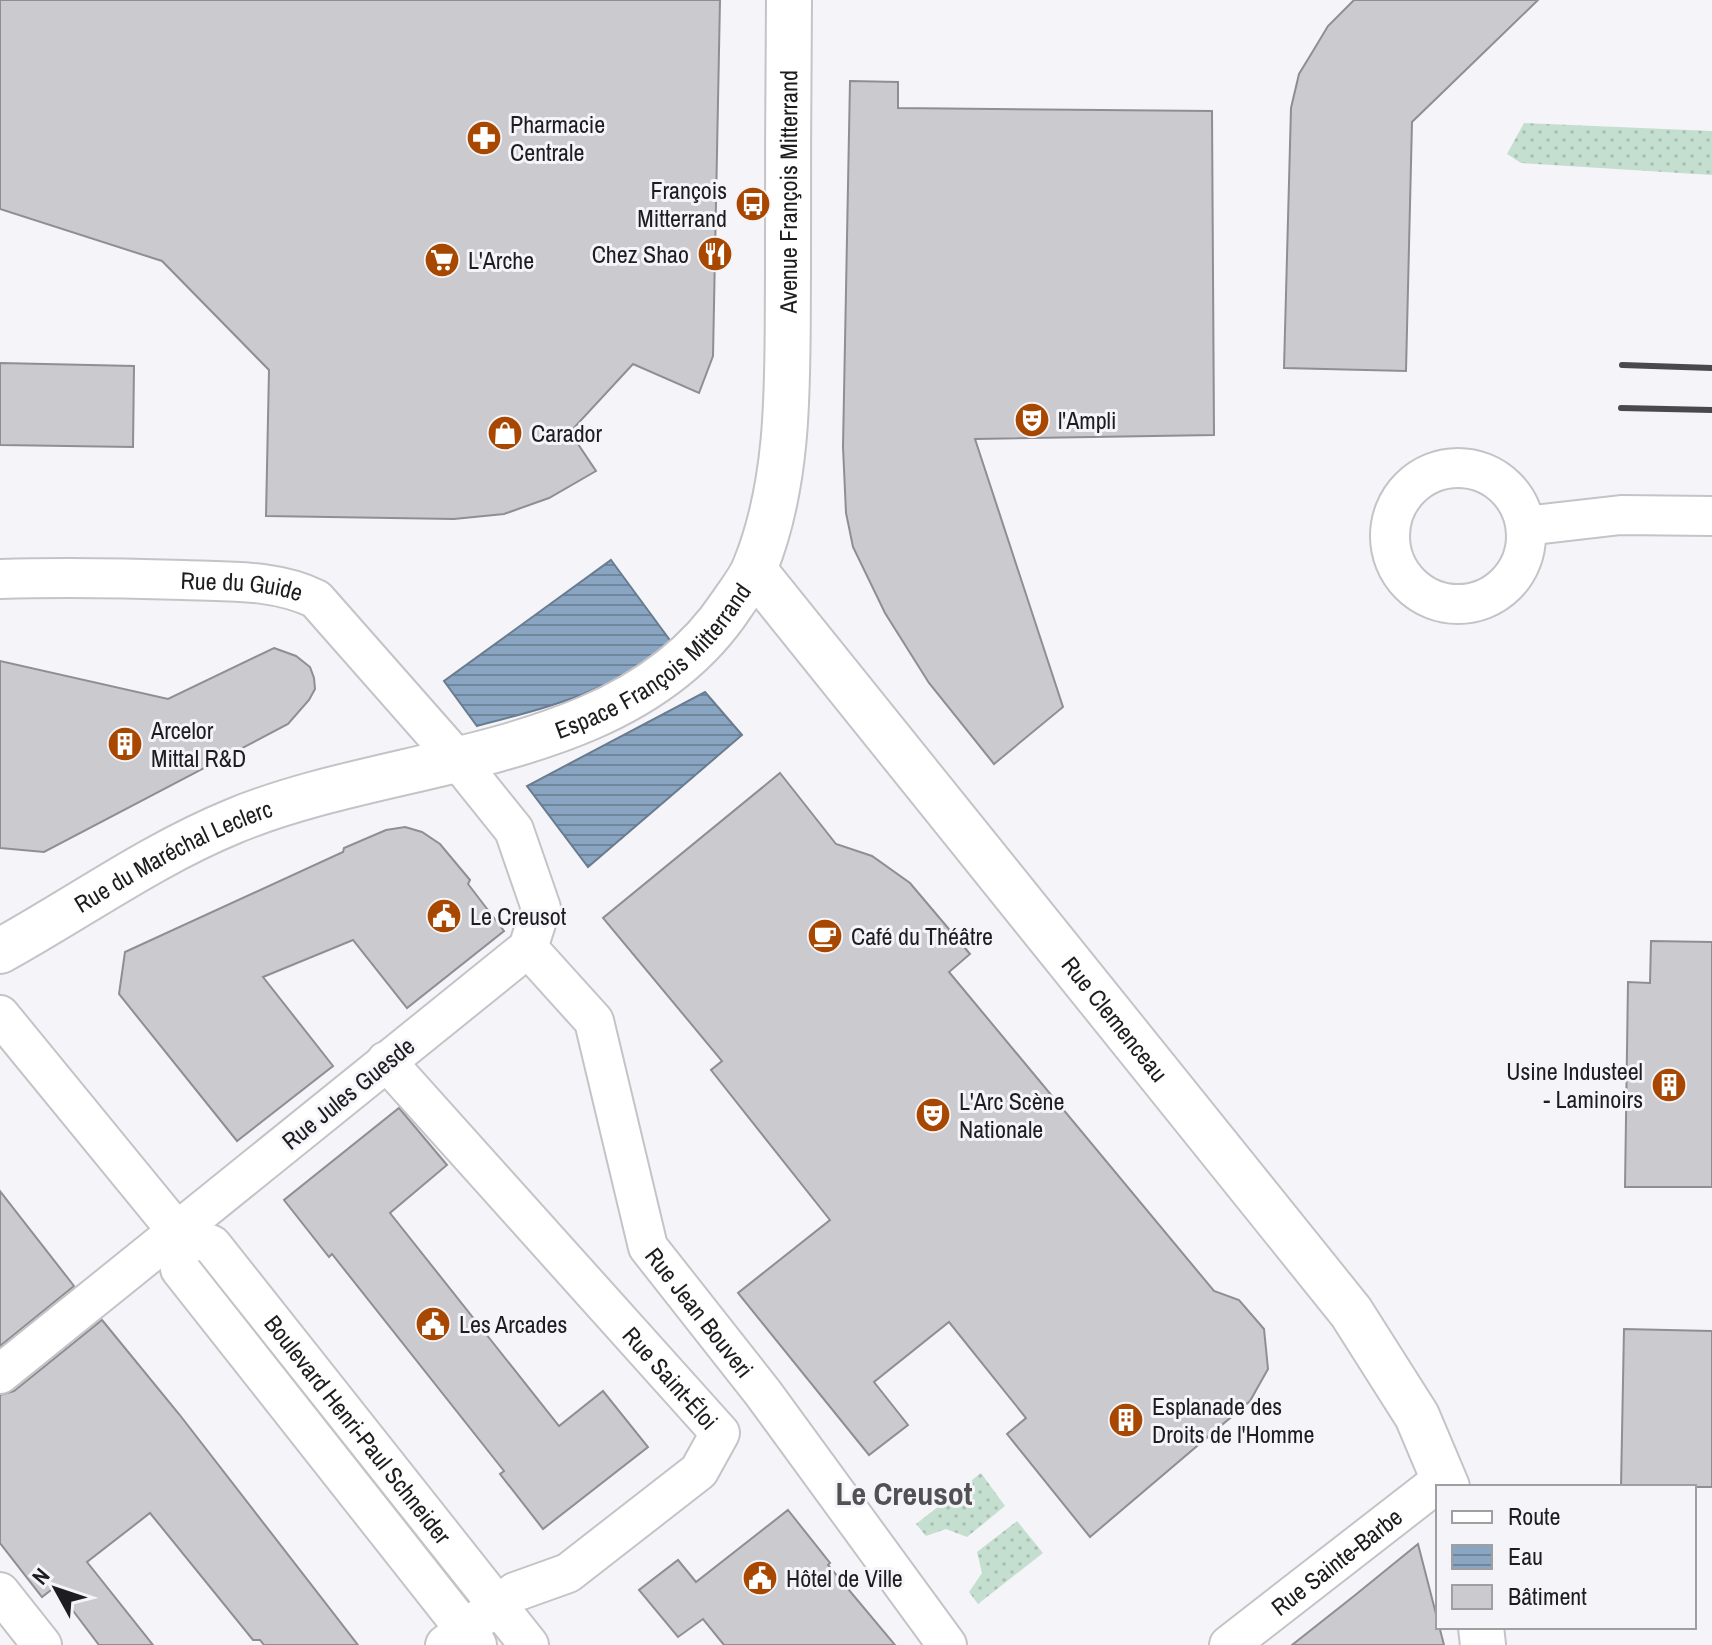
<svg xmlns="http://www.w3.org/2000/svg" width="1712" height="1645" font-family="'Archivo Narrow',sans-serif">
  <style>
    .grass { fill: url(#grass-dots) }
    .water { fill: url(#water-rules); stroke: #697c90; stroke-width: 2 }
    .building { fill: #cbcbcf; stroke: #8f8f93; stroke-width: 2 }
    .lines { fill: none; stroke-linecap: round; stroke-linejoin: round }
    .street-casing { stroke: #c4c4c8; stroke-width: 42 }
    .secondary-casing { stroke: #c4c4c8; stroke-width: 48 }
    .street { stroke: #fff; stroke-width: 38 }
    .secondary { stroke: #fff; stroke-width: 44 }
    .rail { stroke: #49494c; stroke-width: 6 }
    .labels { text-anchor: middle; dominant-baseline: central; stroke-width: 6; stroke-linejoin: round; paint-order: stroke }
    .poi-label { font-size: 24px; fill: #1d1d1f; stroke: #f5f4f8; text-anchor: start }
    .street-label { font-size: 24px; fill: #1d1d1f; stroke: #f5f4f8 }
    .district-label { font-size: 32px; font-weight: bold; fill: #515154; stroke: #f5f4f8 }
  </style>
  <defs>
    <pattern id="grass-dots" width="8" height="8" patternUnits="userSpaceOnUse" patternTransform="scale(2)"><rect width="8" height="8" fill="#c4dfd0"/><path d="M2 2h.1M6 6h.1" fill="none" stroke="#a8bfb2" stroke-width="1.8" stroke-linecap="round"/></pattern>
    <pattern id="water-rules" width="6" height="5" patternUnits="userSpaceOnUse" patternTransform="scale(2)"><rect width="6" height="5" fill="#8aa5c1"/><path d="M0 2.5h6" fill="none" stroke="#70869c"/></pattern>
  </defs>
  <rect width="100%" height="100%" fill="#f5f4f8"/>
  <!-- grass -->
  <g class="grass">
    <polygon points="1524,123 1712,131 1712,175 1521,163 1507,154"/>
    <polygon points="981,1473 1005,1506 967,1537 946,1529 926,1536 916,1524"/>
    <polygon points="1017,1521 1043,1553 978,1604 969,1592 982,1573 977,1552"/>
  </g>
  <!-- water -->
  <g class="water">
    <path d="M611 560 672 643C605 694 556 705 477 726L444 681Z"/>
    <polygon points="705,692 742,735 588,867 527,786"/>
  </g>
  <!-- building -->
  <g class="building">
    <polygon points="0,0 720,0 713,356 699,393 633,364 570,432 596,471 549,498 504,514 454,519 266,516 269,370 162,261 0,209"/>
    <polygon points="1354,0 1538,0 1412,122 1406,371 1284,368 1291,108 1299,74 1313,51 1328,26"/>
    <polygon points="850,81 898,82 898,108 1212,111 1214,435 975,439 1063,707 994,764 929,683 885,613 853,547 846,513 843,447"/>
    <polygon points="0,363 134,366 133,447 0,445"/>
    <polygon points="274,648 296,656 310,667 314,678 315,689 309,700 288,724 44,852 0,848 0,661 168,699"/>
    <polygon points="780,773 836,844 872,856 910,883 970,954 949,972 1214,1291 1239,1300 1264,1329 1268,1369 1250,1401 1090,1537 1007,1434 1026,1418 949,1322 874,1382 908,1425 869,1455 738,1293 830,1220 711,1070 722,1061 603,918"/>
    <polygon points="405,827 422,832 440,844 470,880 468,884 504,931 407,1008 353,940 263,977 333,1066 237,1141 119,994 125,952 343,852 344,848 386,830"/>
    <polygon points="1651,941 1712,942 1712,1187 1625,1187 1628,982 1650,983"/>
    <polygon points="399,1108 447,1165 390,1213 559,1426 603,1391 648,1447 543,1529 500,1474 504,1471 332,1254 329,1257 284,1200"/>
    <polygon points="0,1191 74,1286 0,1346"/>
    <polygon points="102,1320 179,1414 358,1645 264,1645 260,1640 253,1640 150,1513 87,1562 153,1645 99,1645 55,1587 42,1597 0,1543 0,1395 14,1391"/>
    <polygon points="1624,1329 1712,1331 1712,1487 1621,1487"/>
    <polygon points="788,1510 830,1563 828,1565 895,1645 724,1645 703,1619 678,1637 639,1590 678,1560 696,1582"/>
    <polygon points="1418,1544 1444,1645 1292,1645 1354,1596"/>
  </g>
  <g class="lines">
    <defs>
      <g id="street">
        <circle cx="1458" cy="536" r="68"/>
        <polyline points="1526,526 1621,515 1712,516"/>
        <path id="s1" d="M0 579C62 577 122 578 184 580 229 582 275 579 316 599L457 759 514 830 541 908 528 948 0 1374"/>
        <path id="s2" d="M528 948 594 1021 648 1247 763 1393 947 1645"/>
        <path id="s3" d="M0 1015 176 1230 212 1245 529 1645"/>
        <path id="s4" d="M386 1061 720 1433 699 1471 568 1573 515 1592 445 1645"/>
        <polyline points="176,1230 180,1269 477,1645"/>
        <polyline points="0,1592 42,1645"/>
        <path id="s5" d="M1229 1645 1444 1478"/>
      </g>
      <g id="secondary">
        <path id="s6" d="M754 570 1351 1312 1417 1416 1447 1487"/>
        <path id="s7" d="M0 951C78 908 151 855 234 821 395 754 627 764 732 604 740 592 750 580 755 567 792 476 787 371 788 275 788 183 788 92 789 0"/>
        <polyline points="1481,1627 1483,1645"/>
      </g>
    </defs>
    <!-- street casing -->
    <use href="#street" class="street-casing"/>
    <!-- secondary casing -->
    <use href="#secondary" class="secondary-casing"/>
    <!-- street -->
    <use href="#street" class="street"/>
    <!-- secondary -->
    <use href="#secondary" class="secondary"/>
    <!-- rail -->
    <g class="rail">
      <polyline points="1622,365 1712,368"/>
      <polyline points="1621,408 1712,410"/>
    </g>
  </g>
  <!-- icons -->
  <defs>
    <symbol id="pharmacy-disc" viewBox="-11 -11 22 22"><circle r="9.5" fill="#a84700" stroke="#f5f4f8"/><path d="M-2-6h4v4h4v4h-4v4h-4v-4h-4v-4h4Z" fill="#fff"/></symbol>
    <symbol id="bus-disc" viewBox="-11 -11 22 22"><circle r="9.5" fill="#a84700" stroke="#f5f4f8"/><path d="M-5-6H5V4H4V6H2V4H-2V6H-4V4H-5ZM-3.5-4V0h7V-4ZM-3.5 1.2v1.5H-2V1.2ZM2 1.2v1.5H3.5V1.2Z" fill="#fff"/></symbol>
    <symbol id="restaurant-disc" viewBox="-11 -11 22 22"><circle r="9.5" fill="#a84700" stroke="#f5f4f8"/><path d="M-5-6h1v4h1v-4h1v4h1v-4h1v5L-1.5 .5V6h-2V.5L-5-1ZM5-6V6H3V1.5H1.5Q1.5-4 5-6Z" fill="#fff"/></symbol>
    <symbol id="supermarket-disc" viewBox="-11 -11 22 22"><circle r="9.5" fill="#a84700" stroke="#f5f4f8"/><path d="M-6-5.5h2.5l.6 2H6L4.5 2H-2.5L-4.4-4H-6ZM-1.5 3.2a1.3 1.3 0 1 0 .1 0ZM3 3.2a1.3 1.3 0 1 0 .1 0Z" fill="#fff"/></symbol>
    <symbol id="theatre-disc" viewBox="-11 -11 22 22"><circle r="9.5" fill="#a84700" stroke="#f5f4f8"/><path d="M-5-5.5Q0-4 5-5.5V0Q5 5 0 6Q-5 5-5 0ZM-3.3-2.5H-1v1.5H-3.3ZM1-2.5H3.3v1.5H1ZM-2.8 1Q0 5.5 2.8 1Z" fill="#fff"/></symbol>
    <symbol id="shop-disc" viewBox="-11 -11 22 22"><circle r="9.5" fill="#a84700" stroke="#f5f4f8"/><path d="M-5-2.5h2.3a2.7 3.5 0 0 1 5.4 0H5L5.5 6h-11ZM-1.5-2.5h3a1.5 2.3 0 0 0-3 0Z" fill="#fff"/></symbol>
    <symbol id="building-disc" viewBox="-11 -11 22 22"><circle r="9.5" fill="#a84700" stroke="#f5f4f8"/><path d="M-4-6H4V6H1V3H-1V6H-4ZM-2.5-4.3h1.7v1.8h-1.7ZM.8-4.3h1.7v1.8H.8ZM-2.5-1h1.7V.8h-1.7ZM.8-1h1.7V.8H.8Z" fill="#fff"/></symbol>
    <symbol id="civic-disc" viewBox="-11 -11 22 22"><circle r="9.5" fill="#a84700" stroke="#f5f4f8"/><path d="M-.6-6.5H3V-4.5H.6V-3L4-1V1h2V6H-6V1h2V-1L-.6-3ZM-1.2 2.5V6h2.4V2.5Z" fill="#fff"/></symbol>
    <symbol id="cafe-disc" viewBox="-11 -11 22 22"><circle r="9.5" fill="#a84700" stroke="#f5f4f8"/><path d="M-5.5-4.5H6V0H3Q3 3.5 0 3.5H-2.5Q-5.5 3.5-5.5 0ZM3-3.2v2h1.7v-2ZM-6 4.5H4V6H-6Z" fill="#fff"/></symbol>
  </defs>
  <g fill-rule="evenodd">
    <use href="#pharmacy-disc" x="464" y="118" width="40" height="40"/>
    <use href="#bus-disc" x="733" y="184" width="40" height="40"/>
    <use href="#restaurant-disc" x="695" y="234" width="40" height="40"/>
    <use href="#supermarket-disc" x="422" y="240" width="40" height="40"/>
    <use href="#theatre-disc" x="1012" y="400" width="40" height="40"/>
    <use href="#shop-disc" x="485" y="413" width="40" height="40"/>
    <use href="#building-disc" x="105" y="724" width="40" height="40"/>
    <use href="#civic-disc" x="424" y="896" width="40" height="40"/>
    <use href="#cafe-disc" x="805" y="916" width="40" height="40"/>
    <use href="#building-disc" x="1649" y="1065" width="40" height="40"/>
    <use href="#theatre-disc" x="913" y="1095" width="40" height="40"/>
    <use href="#civic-disc" x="413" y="1304" width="40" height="40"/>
    <use href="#building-disc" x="1106" y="1400" width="40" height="40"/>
    <use href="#civic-disc" x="740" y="1558" width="40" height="40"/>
  </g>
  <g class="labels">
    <!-- poi labels -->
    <g class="poi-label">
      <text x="510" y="124">Pharmacie<tspan x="510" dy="28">Centrale</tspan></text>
      <text x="727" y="190" text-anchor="end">François<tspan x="727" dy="28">Mitterrand</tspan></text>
      <text x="689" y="254" text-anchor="end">Chez Shao</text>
      <text x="468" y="260">L'Arche</text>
      <text x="1058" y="420">l'Ampli</text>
      <text x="531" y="433">Carador</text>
      <text x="151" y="730">Arcelor<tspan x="151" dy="28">Mittal R&amp;D</tspan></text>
      <text x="470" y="916">Le Creusot</text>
      <text x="851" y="936">Café du Théâtre</text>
      <text x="1643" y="1071" text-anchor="end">Usine Industeel<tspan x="1643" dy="28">- Laminoirs</tspan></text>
      <text x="959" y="1101">L'Arc Scène<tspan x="959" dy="28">Nationale</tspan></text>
      <text x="459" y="1324">Les Arcades</text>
      <text x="1152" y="1406">Esplanade des<tspan x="1152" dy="28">Droits de l'Homme</tspan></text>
      <text x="786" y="1578">Hôtel de Ville</text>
    </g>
    <!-- street labels -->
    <g class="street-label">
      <text stroke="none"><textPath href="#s7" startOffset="1246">Avenue François Mitterrand</textPath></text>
      <text stroke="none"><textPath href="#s1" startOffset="242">Rue du Guide</textPath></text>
      <text stroke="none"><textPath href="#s7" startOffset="724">Espace François Mitterrand</textPath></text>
      <text stroke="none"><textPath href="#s7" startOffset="198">Rue du Maréchal Leclerc</textPath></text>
      <text stroke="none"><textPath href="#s6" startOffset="576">Rue Clemenceau</textPath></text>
      <text transform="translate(348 1093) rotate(-39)">Rue Jules Guesde</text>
      <text stroke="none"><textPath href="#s2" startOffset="414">Rue Jean Bouveri</textPath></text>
      <text stroke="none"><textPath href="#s4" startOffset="426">Rue Saint-Éloi</textPath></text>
      <text stroke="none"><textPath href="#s3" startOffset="552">Boulevard Henri-Paul Schneider</textPath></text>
      <text stroke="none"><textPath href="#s5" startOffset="136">Rue Sainte-Barbe</textPath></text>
    </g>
    <!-- district labels -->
    <g class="district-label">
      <text x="904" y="1493">Le Creusot</text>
    </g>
  </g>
  <!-- legend -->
  <rect x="1436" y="1485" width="260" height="144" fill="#f5f4f8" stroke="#9f9ea1" stroke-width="2"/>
  <rect x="1452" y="1511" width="40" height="12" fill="#ffffff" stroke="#9f9ea1" stroke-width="2"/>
  <text x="1508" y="1525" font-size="24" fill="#1d1d1f">Route</text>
  <rect x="1452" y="1545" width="40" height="24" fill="url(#water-rules)" stroke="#9f9ea1" stroke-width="2"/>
  <text x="1508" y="1565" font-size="24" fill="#1d1d1f">Eau</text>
  <rect x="1452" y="1585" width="40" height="24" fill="#cbcbcf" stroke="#9f9ea1" stroke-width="2"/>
  <text x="1508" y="1605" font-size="24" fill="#1d1d1f">Bâtiment</text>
  <!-- north arrow -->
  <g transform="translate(56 1589) rotate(310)" stroke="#f5f4f8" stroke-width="6" paint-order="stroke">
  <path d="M0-6L14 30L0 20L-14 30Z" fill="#1d1d1f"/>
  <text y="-12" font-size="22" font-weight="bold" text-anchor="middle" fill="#1d1d1f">N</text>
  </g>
</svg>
